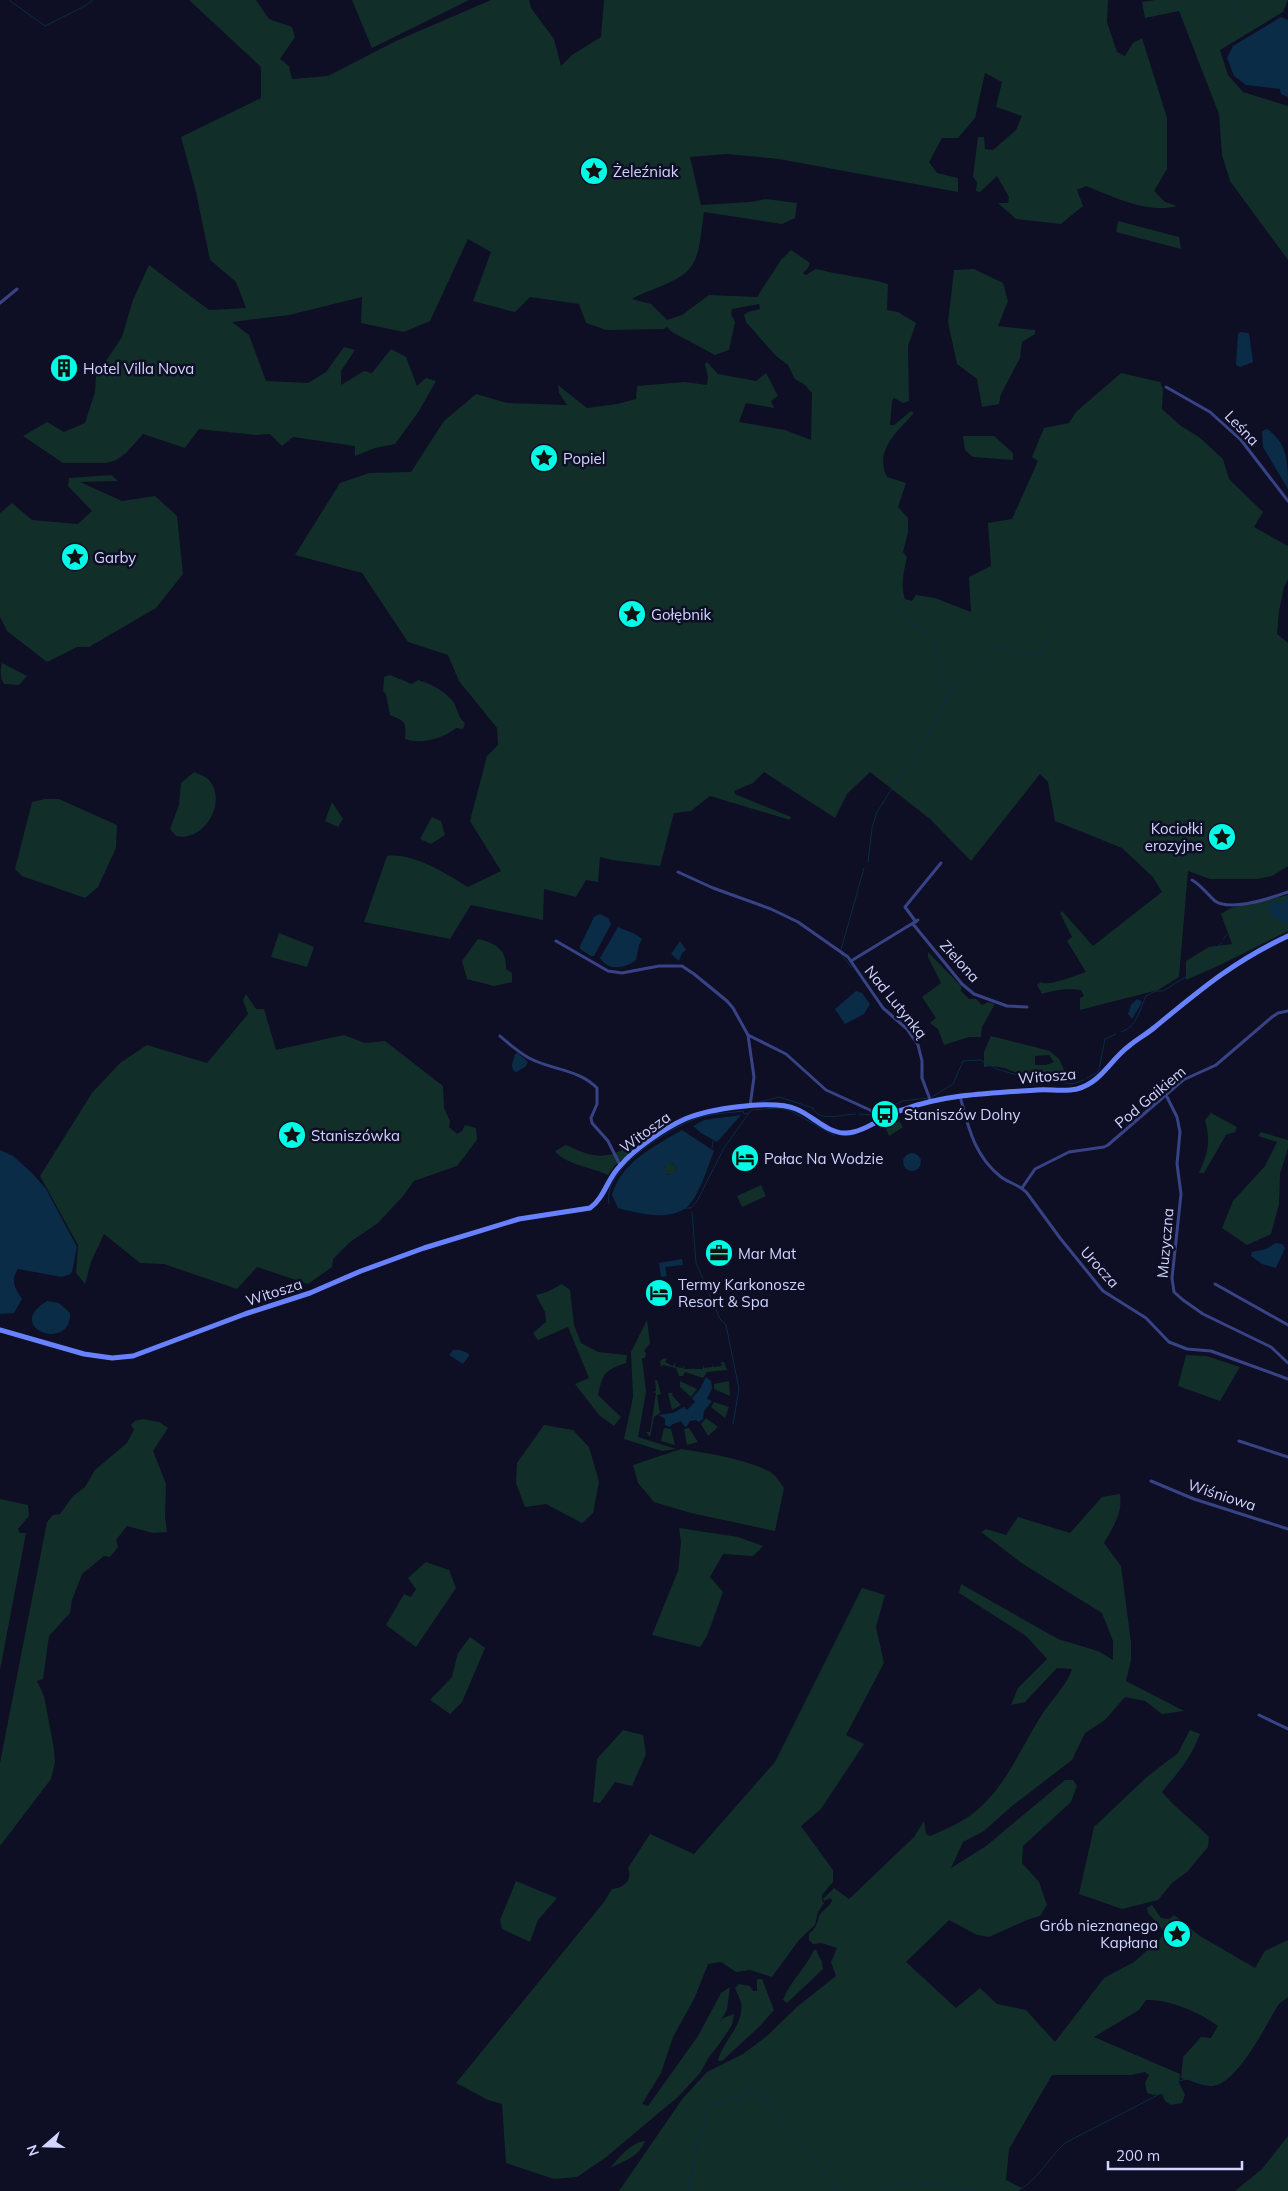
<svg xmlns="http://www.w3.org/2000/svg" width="1288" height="2191" font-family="Mulish,sans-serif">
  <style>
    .green { fill: #112f28; fill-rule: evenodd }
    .water { fill: #0a2c47; fill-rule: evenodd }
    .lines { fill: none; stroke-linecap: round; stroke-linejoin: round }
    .stream { stroke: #0a2c47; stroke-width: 1 }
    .street { stroke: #384385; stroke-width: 3 }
    .secondary { stroke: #6882ff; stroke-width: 5 }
    .labels { text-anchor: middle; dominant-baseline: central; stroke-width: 5; stroke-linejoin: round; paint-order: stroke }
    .poi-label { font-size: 15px; fill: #d1d5ff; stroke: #0e0e25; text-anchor: start }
    .street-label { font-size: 15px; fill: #d1d5ff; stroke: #0e0e25 }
  </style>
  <rect width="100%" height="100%" fill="#0e0e25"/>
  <!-- green -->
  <g class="green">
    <path d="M189 0H256L269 19 292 27 295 37 280 59 289 66 292 79 328 76 396 41 491 0H529L531 8 554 39 561 66 572 55 601 37 604 0H1108L1107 22 1117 52 1125 56 1133 43 1142 38 1167 118V169L1154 191 1165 202 1177 206C1148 214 1114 197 1086 186L1077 190 1083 206 1061 224 1016 219 998 203H1008L1009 197 997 176 980 192 976 191 977 182 973 177 978 137H984L985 149 993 150 1016 130 1022 116 996 107 1002 82 985 73 975 118 958 138H942L929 162 937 173 958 178V192L779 159 727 154 690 157 701 205 750 202 766 199 797 203 795 218 782 224 704 212C701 229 701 255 690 268 680 282 647 290 632 299L651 304 667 320 682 315 709 295 757 297 781 260 791 250 810 263 808 268 803 273 806 275 816 269C840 275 864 277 888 284L887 310 898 312 916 323 908 346 909 401 903 403 894 398 892 401 890 425H894L911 411 914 413C897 432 874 450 887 477L906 483 898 507 908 518V532L903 552 907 557C904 571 900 585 905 599L912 601 916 595 935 598 971 612 969 577 991 566 988 523 1012 519 1038 461 1032 457 1044 428 1069 423 1076 412 1121 373 1160 382 1163 389 1162 409 1181 426 1199 437 1223 459 1229 479 1263 512 1254 527 1288 546V579L1284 587 1279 611 1277 634 1288 643V866L1272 876 1256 879H1210L1188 871 1179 977 1158 990 1080 1010V998L1084 996 1081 990C1069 988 1053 990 1042 994L1037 985 1041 982C1049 987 1076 975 1086 972L1067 941 1072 937 1060 913 1062 911 1093 946 1162 892 1153 877 1122 848 1055 821 1048 782 1040 774 971 861 930 819 870 772 847 794 835 818 764 772 753 783 734 791 735 794 791 817 790 820 710 796 691 811 674 813 660 866 612 860 600 857 598 882 586 880 576 897 544 889 543 920 471 905 450 939 364 922 387 856C412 852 447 874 468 887L501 871 470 821 487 756 498 745 497 728 459 681 448 655 408 642 362 573 295 555 340 483 369 473 411 472 444 421 476 394 507 403 567 405 559 393 558 385 587 408 617 404 636 399 637 386 685 382 707 385 708 377 705 364 707 362 718 374 756 381 766 373 778 396 771 401 774 408 746 403 739 422 785 430 811 440 812 393 805 385 795 379 788 365 776 356 746 322 744 315 748 312 760 309 759 304 732 309 731 314 735 322 729 350 715 355 672 332 667 327 664 329 606 330 586 323 579 304 530 297 515 312 473 301 491 252 468 239 430 321 404 332 361 323 362 297 289 315 232 322 249 335 266 381 308 383 326 372 344 347 355 350 341 371V385L364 371 372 373 391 349 406 357 417 386 426 378 436 381 419 411 395 444 375 448 355 456V446L293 437 282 446 270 434 256 435 199 429 185 448 143 434 126 453 116 460 106 463H63L23 436 47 422 64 432 85 423 95 392 96 376 122 337 133 300 149 265 209 310 246 308 236 282 210 260 196 192 181 137 261 98V67Z"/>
    <polygon points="352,0 469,0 372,48"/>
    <polygon points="1155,0 1288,0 1283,12 1220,50 1228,75 1243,92 1288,106 1288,260 1230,181 1222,155 1219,114 1179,11 1145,18 1142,2"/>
    <polygon points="1118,221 1179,237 1181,249 1116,232"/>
    <polygon points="974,269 1003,283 1008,301 998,326 1035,330 1035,334 1022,342 1020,358 1001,394 999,404 982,407 977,379 957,364 948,322 954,270"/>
    <polygon points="963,436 994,436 1013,453 1013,460 973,457 965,450"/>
    <polygon points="111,475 118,481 80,482 122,501 155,496 177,516 183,574 156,608 89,647 77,647 47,662 7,631 0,617 0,513 12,503 32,520 78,524 92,511 68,486 69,478"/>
    <path d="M2 663 27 676 19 685 4 684C0 677 0 670 2 663Z"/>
    <path d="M390 675 412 684 418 680C431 684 446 691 454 703 458 710 458 718 465 723L463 729 456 728C444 738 420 745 405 739 407 721 404 721 390 715L386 694 383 691 384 677Z"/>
    <path d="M194 772C198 774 205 776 208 779 229 801 204 843 176 836L170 829 179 805 181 783Z"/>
    <polygon points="45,799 59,799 117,825 116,848 98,887 85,898 22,876 15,869 32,802"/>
    <polygon points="332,802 343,819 338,827 325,821"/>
    <polygon points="432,817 441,821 445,835 431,844 420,839"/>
    <polygon points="1288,895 1288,931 1220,965 1186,980 1186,961 1209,947 1232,944 1221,914 1231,908"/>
    <polygon points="279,933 314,947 307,967 271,957"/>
    <path d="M478 939C495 943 507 949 506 969L512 973V982L494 986 467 979 462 961Z"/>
    <polygon points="928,952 961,986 961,991 969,999 976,999 982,1005 988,1002 995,1004 982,1027 981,1037 969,1037 944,1045 938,1029 930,1023 936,1018 922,997 941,983 928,957"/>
    <polygon points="246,994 256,1009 264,1009 276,1050 344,1035 365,1043 385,1041 443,1086 444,1108 450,1121 449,1127 457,1134 462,1131 465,1125 476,1128 477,1140 457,1166 414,1181 403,1196 378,1223 350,1242 333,1259 332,1267 308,1284 257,1267 237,1289 164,1264 140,1263 104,1234 91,1262 85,1284 76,1273 78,1245 40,1176 92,1093 120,1063 147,1045 207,1063 248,1014 243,1000"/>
    <path d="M991 1036 1050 1051 1059 1059 1067 1076H1040L1039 1080 1025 1079C1015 1070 997 1064 984 1067V1052ZM1049 1055 1054 1062 1046 1065H1035V1056Z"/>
    <path d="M1211 1113 1237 1127 1235 1132 1226 1135 1204 1173H1199C1208 1152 1211 1143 1205 1120Z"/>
    <polygon points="899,1121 903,1127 889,1136 886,1129"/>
    <polygon points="1261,1132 1288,1140 1288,1148 1280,1174 1279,1204 1271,1234 1247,1245 1222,1228 1233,1201 1265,1166 1277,1142 1258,1136"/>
    <path d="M634 1144 638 1146 615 1165 608 1175C594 1168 564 1164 555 1151L566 1145C596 1159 605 1160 634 1144Z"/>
    <circle cx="670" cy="1169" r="6"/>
    <polygon points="761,1185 766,1196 742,1207 737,1196"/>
    <path d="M562 1284 570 1290 574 1325 581 1343 598 1352 627 1355 626 1363C605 1370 603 1373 598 1395L621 1417 614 1426 599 1415 575 1384 589 1378 568 1327 538 1340 533 1333 546 1322 545 1312 536 1295 547 1292Z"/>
    <polygon points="647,1320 650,1343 644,1351 646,1353 645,1358 642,1358 646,1392 638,1437 676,1449 662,1451 624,1439 633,1397 631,1352"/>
    <polygon points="1186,1355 1206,1356 1240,1367 1220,1401 1178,1386"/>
    <polygon points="664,1358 667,1359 665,1362 673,1366 675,1363 675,1367 683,1368 684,1365 684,1369 693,1369 693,1366 694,1369 703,1369 703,1365 704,1368 712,1367 713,1364 713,1367 722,1366 721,1362 724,1362 727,1370 707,1372 703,1378 685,1372 683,1376 679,1376 676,1368 663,1365 661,1367 660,1361"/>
    <polygon points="655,1380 657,1380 661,1394 657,1395 660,1413 654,1417 650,1437 646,1432 650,1432 656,1393 653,1392 656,1391"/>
    <polygon points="680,1381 697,1389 691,1397 680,1387"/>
    <polygon points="729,1381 730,1396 714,1389 714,1384"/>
    <polygon points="668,1393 673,1393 672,1395 681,1405 672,1410"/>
    <polygon points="714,1402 729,1407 725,1418 711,1407"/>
    <polygon points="706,1418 718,1427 708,1436 701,1424"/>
    <polygon points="143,1419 159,1422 168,1428 153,1451 166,1484 165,1517 167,1532 153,1533 127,1526 116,1540 118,1547 110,1557 104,1556 82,1574 72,1600 70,1613 49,1636 43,1679 37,1681 44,1696 54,1749 55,1762 51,1779 0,1846 0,1763 47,1522 53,1515 60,1514 73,1496 85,1487 95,1470 127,1443 134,1430 131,1425 135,1421"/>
    <polygon points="544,1425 573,1430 589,1447 599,1482 593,1513 582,1523 546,1504 525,1507 516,1483 517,1463"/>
    <polygon points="664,1428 671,1429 675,1445 661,1441"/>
    <polygon points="689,1428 698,1442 687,1445 684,1429"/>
    <path d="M681 1449C703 1452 757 1461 774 1475 778 1478 781 1484 784 1488L775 1531 691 1513 654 1502 638 1483 633 1465Z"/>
    <path d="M1120 1494C1123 1513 1113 1527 1104 1543L1121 1566 1131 1642V1660L1126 1681 1184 1711 1162 1714 1145 1701 1125 1697 1105 1720 1085 1733 1072 1760 1012 1806 984 1831 963 1842 951 1868 986 1846 1065 1780H1073L1077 1786 1071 1802 1023 1846 1022 1863 1039 1882 1047 1905 1040 1916 1027 1920 989 1937 977 1935 949 1920 906 1962 956 2008 980 1988 997 2004 1026 2010 1055 2042 1104 1978 1134 1962 1161 1938 1164 1931 1148 1913 1147 1908 1152 1905 1161 1918 1169 1919 1174 1915 1200 1936 1255 1968 1265 1951 1288 1940V1997L1279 2004C1266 2024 1237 2086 1211 2086 1202 2086 1190 2080 1181 2078L1183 2057 1201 2037 1211 2038 1218 2026C1199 2012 1169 1999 1146 2000L1139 2010 1094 2037 1180 2074 1179 2083 1185 2095 1182 2103 1171 2105 1165 2101 1162 2094 1154 2095 1147 2093 1145 2083 1149 2075 1145 2072 1131 2075H1052L1009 2149 1006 2180 1022 2188 1019 2191H619L683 2098 707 2072 743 2054 767 2036 798 2006 836 1976 831 1962 837 1948 821 1943 813 1944 809 1940V1934C816 1927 817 1925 819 1916 822 1910 830 1907 832 1900L830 1898 824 1901 823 1899 834 1888 849 1899 914 1837 924 1821 926 1834 930 1836C944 1830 958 1824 971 1815 1005 1790 1020 1748 1043 1713 1052 1699 1067 1685 1072 1669L1057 1668 1025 1702 1011 1705 1018 1688 1047 1659 1026 1636 959 1593 961 1584 1058 1639 1098 1651 1113 1660V1641L1102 1613 1023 1564 981 1532 986 1529 1006 1535 1018 1517 1070 1533 1102 1497Z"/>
    <polygon points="0,1499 28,1505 29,1516 18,1529 20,1533 26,1533 0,1670"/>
    <polygon points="679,1528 738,1537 763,1546 753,1556 723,1554 710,1577 723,1592 707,1636 700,1647 652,1635 678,1571 681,1542"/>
    <polygon points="426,1562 449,1570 456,1588 416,1647 386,1625 404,1594 411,1597 416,1589 408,1578"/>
    <path d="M862 1588 885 1595 876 1627 884 1663 846 1735 864 1744 821 1809 801 1826 833 1870V1882L822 1895V1900L824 1903 818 1912 815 1925 799 1940 772 1977 750 1970 736 1972 721 1962 708 1964 695 1997 673 2037 661 2073 642 2104 648 2106 698 2036 721 1993 730 1987 727 2010 719 2023 723 2018 734 2014 732 2025 720 2043 709 2057 700 2073 679 2096 605 2158 577 2177 554 2179 506 2163 502 2104 488 2100 456 2083 604 1902 612 1889C623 1888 633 1881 628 1868L650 1834 694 1854 775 1762Z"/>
    <polygon points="470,1637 485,1648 462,1702 450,1714 430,1700 452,1677 458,1653"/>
    <polygon points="623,1730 643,1735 646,1754 632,1786 615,1782 600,1803 593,1802 597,1759"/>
    <path d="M1190 1730 1200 1734C1189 1761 1180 1770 1162 1792 1176 1809 1194 1821 1209 1837L1208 1847 1187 1872 1172 1883 1158 1900 1122 1909 1079 1894 1094 1827 1148 1776 1178 1753Z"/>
    <polygon points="516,1881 557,1898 538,1920 530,1942 502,1929 500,1920"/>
    <path d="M814 1950H816L822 1962 823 1969 787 2003 783 2000C790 1981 806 1968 814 1950Z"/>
    <path d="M757 1979H762L774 2010 761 2025 722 2061H718C723 2039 744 2027 741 2003 740 1998 737 1993 735 1988L739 1984 750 1986 753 1991H757Z"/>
    <polygon points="1288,2136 1288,2191 1235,2191 1262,2169"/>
    <path d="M645 2141C639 2157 624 2161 610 2168 619 2158 631 2142 645 2141Z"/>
  </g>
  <!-- water -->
  <g class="water">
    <polygon points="1281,17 1288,20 1288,97 1281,94 1280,89 1246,85 1234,76 1227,58 1233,46"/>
    <polygon points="1240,332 1249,333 1253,362 1240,367 1236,365 1238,334"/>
    <path d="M1267 429C1288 443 1288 464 1288 489L1263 447 1262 431Z"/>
    <polygon points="1288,898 1288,924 1273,917 1269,909 1271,904 1282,903"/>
    <polygon points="600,914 608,918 611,924 594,956 591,956 580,949 580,946 594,917"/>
    <path d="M618 927 635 934 642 939 639 945 636 960C626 968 608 972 600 958Z"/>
    <polygon points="680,941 686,950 682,953 679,961 671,954"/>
    <polygon points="856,991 862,993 870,1004 864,1014 845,1024 835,1009"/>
    <polygon points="1137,999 1141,1001 1141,1004 1132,1019 1128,1014 1131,1005"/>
    <polygon points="518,1053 528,1062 525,1067 516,1072 513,1070 512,1065 515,1054"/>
    <polygon points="741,1115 717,1142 701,1133 693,1126 704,1120"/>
    <path d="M682 1130 714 1151C708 1166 699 1197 687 1207 668 1222 638 1213 618 1208L612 1195C621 1162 655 1146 682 1130ZM670 1163 674 1164 676 1168 675 1172 667 1175 664 1167Z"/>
    <path d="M0 1150 13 1156 32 1173 46 1189 77 1247 72 1272 69 1275 61 1277 18 1269C10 1281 15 1288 22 1299L14 1313 0 1314Z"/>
    <circle cx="912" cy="1162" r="9"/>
    <polygon points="1276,1243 1282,1244 1285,1248 1276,1268 1262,1264 1251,1256 1252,1252 1266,1249"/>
    <polygon points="682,1259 683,1265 665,1267 667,1276 661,1277 659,1263"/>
    <path d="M47 1301 59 1303 70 1313C72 1353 2 1328 47 1301Z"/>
    <polygon points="453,1350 460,1350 468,1353 469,1356 463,1364 449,1355"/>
    <polygon points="706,1377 711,1381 712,1388 707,1399 712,1401 704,1411 703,1419 699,1422 696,1420 690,1421 687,1426 685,1427 681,1421 671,1425 670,1427 665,1425 665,1419 659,1415 673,1413 684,1407 687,1410 695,1402 692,1398 700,1389"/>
  </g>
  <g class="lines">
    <!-- stream -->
    <g class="stream">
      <polyline points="9,0 45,26 85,6 93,0"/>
      <polyline points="1228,0 1250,27"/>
      <polyline points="892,596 894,600"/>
      <path d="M950 692C967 682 980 654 998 648 1013 644 1017 654 1028 654 1035 655 1040 649 1046 649L1052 634 1062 630"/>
      <path d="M868 862 872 828 877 812 901 774 912 763 918 747 927 740 950 692C947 686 941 681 939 675 936 662 940 645 928 634 912 621 905 626 895 603"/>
      <polyline points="1284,898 1287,896"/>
      <polyline points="1223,939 1239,923 1254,915 1268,903 1280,900"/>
      <polyline points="841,950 864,868"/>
      <polyline points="841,954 852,968"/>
      <path d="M1121 1032C1137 1028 1140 1008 1146 996L1156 991H1163L1197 970 1199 965 1211 962 1215 951 1221 943"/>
      <polyline points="1087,1078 1097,1073 1099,1069 1105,1039 1116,1034"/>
      <polyline points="932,1097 953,1084 963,1061 981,1060 997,1069 1020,1076 1025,1080 1052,1080 1072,1084 1084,1080"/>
      <path d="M755 1103 779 1097 813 1108C819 1123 843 1114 856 1114"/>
      <polyline points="859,1114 873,1115"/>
      <polyline points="879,1114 902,1101 928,1098"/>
      <polyline points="712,1148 713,1141"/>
      <path d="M609 1204C601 1168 675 1124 704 1116 716 1113 730 1113 743 1111L744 1114 748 1113"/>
      <polyline points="685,1208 691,1208 697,1201 724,1148 751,1110 777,1108 789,1110 835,1136"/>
      <polyline points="692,1212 696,1263 720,1319 726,1325 739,1389 733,1424"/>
      <polyline points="1210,2083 1214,2082"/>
      <polyline points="688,2191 699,2137 710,2103 739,2101 748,2091 754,2091 764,2098 838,2191"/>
      <path d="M886 2191C914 2177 942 2183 970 2191"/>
      <path d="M1017 2191C1037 2182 1049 2157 1065 2143L1156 2096 1175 2082 1187 2079 1207 2082"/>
    </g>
    <!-- street -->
    <g class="street">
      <polyline points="0,303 17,289"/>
      <polyline points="1166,387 1210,412 1241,440 1288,501"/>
      <polyline points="678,872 713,888 771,909 798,922 848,957 883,1008 907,1029 918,1045 922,1061 922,1078 931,1102"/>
      <path d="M1192 880C1201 885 1207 894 1215 901 1231 912 1271 898 1288 892"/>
      <polyline points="916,922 905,907 941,863"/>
      <polyline points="913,924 962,984 974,994 1007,1006 1027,1007"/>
      <polyline points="556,941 608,971 622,973 659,966 682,966 694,974 727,1001 733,1008 748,1035 754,1077 750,1106"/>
      <polyline points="851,961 918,920"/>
      <polyline points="748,1035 786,1054 826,1090 870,1110 879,1119"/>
      <path d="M500 1036C509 1044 518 1052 529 1058 551 1070 579 1069 597 1088V1104L591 1118 592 1123 608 1141 620 1165"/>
      <polyline points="1166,1095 1177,1117 1180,1132 1177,1164 1181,1194 1172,1278 1174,1292 1183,1300 1203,1314 1271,1347 1288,1363"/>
      <path d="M960 1096C968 1126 974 1156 1001 1177 1009 1183 1020 1185 1027 1193L1060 1238 1103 1291 1146 1318 1169 1342 1187 1349 1211 1351 1288 1379"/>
      <polyline points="1022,1188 1035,1169 1069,1152 1104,1147 1108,1145 1183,1080 1216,1065 1272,1017 1278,1013 1288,1011"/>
      <polyline points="1215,1284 1288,1325"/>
      <polyline points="1239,1441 1288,1457"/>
      <polyline points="1151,1481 1194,1499 1288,1529"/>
      <polyline points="1259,1715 1288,1729"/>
    </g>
    <!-- secondary -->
    <path class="secondary" d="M0 1330 84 1354 112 1358 133 1356 245 1314 310 1293 361 1271 424 1248 519 1219 590 1208C605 1197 607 1179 620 1166 634 1149 665 1128 685 1119 708 1109 773 1099 796 1109 812 1115 828 1134 846 1133 863 1133 885 1115 902 1110 946 1094 991 1093 1037 1090 1050 1089 1064 1092 1077 1089 1102 1082 1110 1060 1129 1046 1137 1039 1147 1034 1155 1027 1200 990 1234 961 1288 936"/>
  </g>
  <!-- icons -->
  <defs>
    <symbol id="sight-disc" viewBox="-11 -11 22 22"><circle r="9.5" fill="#00fce5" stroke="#0e0e25"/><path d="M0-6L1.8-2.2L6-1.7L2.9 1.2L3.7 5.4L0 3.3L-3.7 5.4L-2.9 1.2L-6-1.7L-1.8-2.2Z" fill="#111"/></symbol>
    <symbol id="building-disc" viewBox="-11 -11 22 22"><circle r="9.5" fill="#00fce5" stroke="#0e0e25"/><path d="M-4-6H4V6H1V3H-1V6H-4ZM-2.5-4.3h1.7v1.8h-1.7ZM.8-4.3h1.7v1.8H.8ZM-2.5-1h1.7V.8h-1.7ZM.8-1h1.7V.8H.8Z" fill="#111"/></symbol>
    <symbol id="bus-disc" viewBox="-11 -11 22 22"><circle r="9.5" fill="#00fce5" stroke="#0e0e25"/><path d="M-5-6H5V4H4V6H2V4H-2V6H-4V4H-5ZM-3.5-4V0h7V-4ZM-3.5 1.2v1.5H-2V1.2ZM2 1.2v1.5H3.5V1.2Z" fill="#111"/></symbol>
    <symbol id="hotel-disc" viewBox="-11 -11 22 22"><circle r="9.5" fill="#00fce5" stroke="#0e0e25"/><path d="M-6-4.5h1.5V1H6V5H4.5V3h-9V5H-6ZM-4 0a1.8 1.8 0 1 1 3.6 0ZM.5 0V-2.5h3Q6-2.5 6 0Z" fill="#111"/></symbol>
    <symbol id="office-disc" viewBox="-11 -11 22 22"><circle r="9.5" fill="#00fce5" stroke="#0e0e25"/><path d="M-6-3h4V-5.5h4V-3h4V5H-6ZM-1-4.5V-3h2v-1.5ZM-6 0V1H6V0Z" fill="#111"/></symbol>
  </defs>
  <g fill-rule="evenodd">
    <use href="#sight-disc" x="578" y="155" width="32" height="32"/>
    <use href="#building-disc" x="48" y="352" width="32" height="32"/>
    <use href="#sight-disc" x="528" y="442" width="32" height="32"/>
    <use href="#sight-disc" x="59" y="541" width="32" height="32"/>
    <use href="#sight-disc" x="616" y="598" width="32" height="32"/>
    <use href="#sight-disc" x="1206" y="821" width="32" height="32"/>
    <use href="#bus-disc" x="869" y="1098" width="32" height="32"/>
    <use href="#sight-disc" x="276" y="1119" width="32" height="32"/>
    <use href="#hotel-disc" x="729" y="1142" width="32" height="32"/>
    <use href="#office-disc" x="703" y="1237" width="32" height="32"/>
    <use href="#hotel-disc" x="643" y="1277" width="32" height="32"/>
    <use href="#sight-disc" x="1161" y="1918" width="32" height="32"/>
  </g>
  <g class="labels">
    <!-- poi labels -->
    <g class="poi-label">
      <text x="613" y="171">Żeleźniak</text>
      <text x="83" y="368">Hotel Villa Nova</text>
      <text x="563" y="458">Popiel</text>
      <text x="94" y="557">Garby</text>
      <text x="651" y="614">Gołębnik</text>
      <text x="1203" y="828" text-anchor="end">Kociołki<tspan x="1203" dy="17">erozyjne</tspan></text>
      <text x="904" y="1114">Staniszów Dolny</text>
      <text x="311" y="1135">Staniszówka</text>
      <text x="764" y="1158">Pałac Na Wodzie</text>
      <text x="738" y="1253">Mar Mat</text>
      <text x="678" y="1284">Termy Karkonosze<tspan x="678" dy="17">Resort &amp; Spa</tspan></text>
      <text x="1158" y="1925" text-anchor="end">Grób nieznanego<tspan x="1158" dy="17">Kapłana</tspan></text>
    </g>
    <!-- street labels -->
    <g class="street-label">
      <text transform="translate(1242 428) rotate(46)">Leśna</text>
      <text transform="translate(960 961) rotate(48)">Zielona</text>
      <text transform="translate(896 1002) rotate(51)">Nad Lutynką</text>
      <text transform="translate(1047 1076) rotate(-5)">Witosza</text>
      <text transform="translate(1150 1097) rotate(-40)">Pod Gaikiem</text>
      <text transform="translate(645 1132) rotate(-36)">Witosza</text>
      <text transform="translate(1165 1243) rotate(-85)">Muzyczna</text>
      <text transform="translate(1100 1267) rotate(48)">Urocza</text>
      <text transform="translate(274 1292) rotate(-18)">Witosza</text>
      <text transform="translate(1222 1495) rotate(18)">Wiśniowa</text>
    </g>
  </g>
  <!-- north arrow -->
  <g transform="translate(45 2146) rotate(250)" stroke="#0e0e25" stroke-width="4" paint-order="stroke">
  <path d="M0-4L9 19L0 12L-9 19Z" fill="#d1d5ff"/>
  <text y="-8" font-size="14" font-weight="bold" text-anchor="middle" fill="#d1d5ff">N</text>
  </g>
  <!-- scale -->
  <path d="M1108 2161v8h134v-8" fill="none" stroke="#d1d5ff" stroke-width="2.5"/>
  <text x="1116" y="2161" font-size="15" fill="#d1d5ff" stroke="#0e0e25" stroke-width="4" paint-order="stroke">200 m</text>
</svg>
